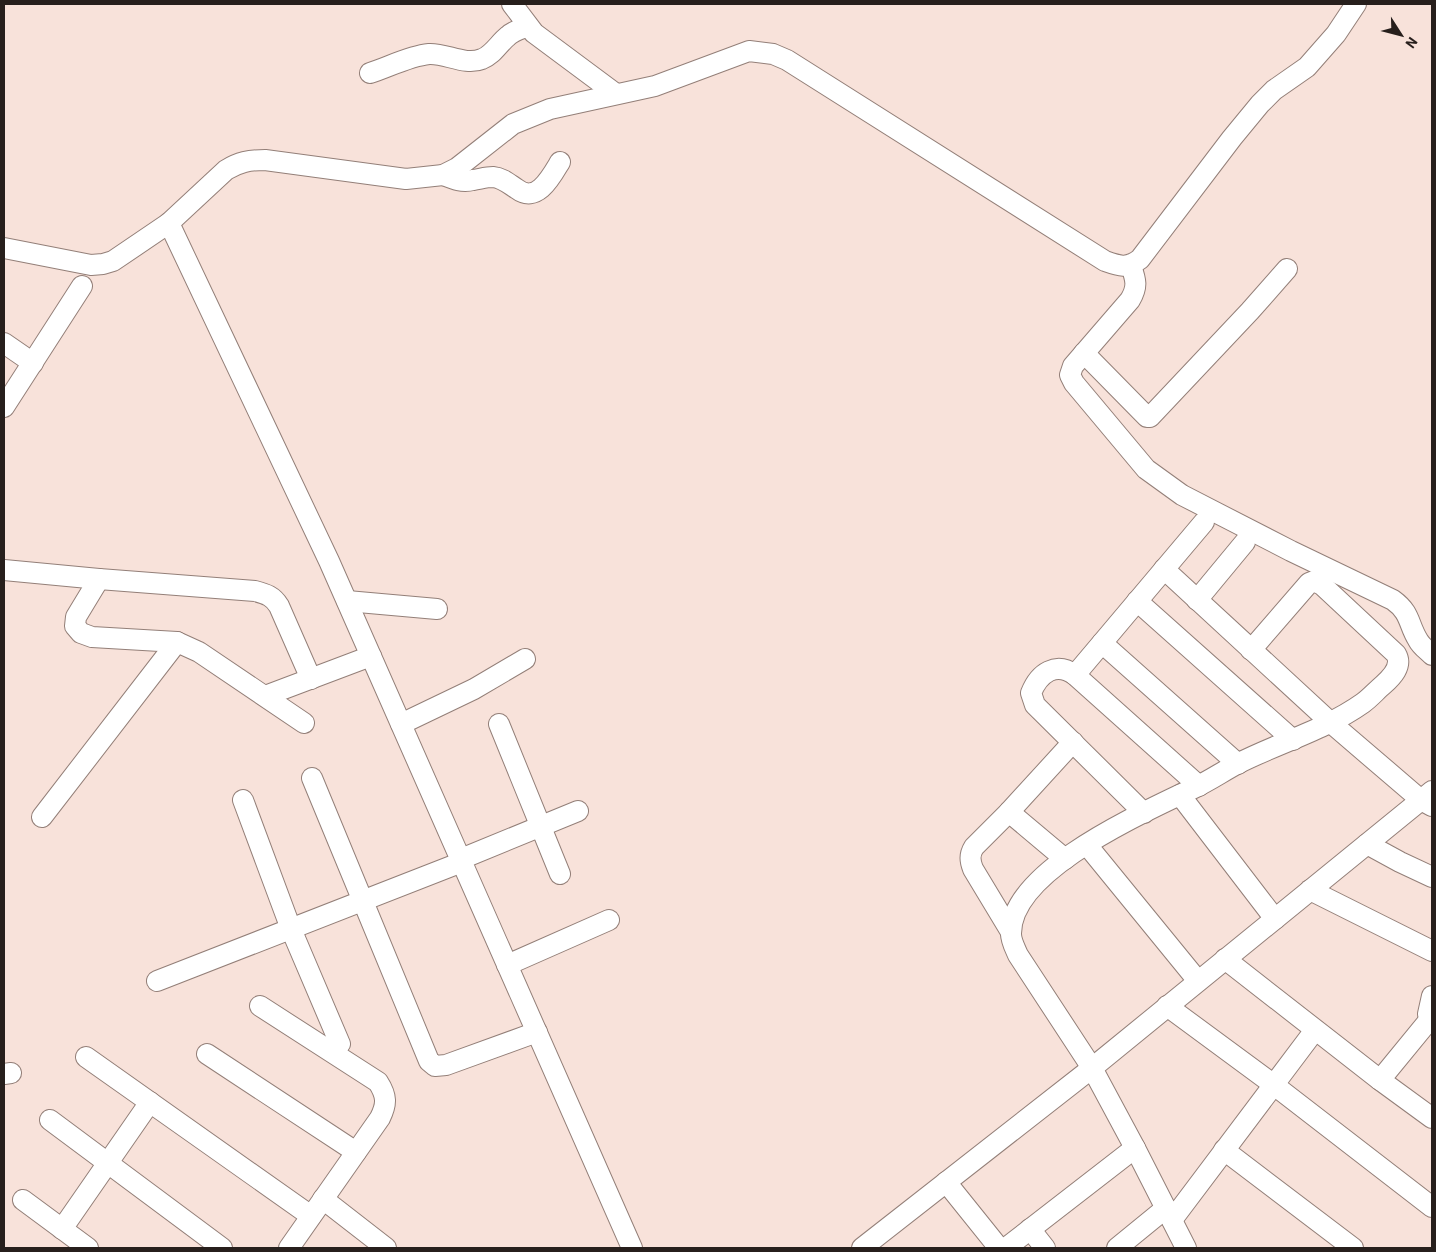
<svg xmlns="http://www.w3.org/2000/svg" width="1436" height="1252" font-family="Barlow,sans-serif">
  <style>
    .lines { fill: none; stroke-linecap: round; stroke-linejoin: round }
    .minor-casing { stroke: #937f78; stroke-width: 22 }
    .minor { stroke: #fff; stroke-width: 20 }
  </style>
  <rect width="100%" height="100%" fill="#f8e2da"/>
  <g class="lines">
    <defs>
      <g id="minor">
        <polyline points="512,4 534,33 616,94"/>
        <path d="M370 73C389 67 409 56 429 54 446 53 465 66 482 59 493 55 499 43 508 36 513 31 521 29 528 26"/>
        <path d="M443 175C453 179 462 183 473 180 480 179 486 177 493 177 503 178 509 184 517 189 537 204 551 177 560 162"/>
        <polyline points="169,223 329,561 632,1248"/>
        <path d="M4 248 91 265 103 264 113 261 169 223 226 170C239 162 249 160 265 160L406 179 443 175 457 168 513 124 550 109 655 86 749 51 773 54 787 60 1105 261C1119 266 1127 269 1140 259L1232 138 1260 104 1274 90 1307 67 1336 34 1356 4"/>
        <path d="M1131 266C1136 280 1138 287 1130 300L1073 366 1070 375 1074 383 1146 469 1182 495 1291 551 1393 600C1411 613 1408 624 1418 640 1421 646 1427 650 1432 655"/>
        <polyline points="4,343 33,363"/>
        <polyline points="1084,353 1147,417 1150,417 1250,311 1287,269"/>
        <polyline points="4,407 82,286"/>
        <polyline points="1164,569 1330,722 1421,800 1432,806"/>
        <path d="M4 570 99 579 255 591C266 594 273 596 279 606L311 679"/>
        <polyline points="99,579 76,617 75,626 81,633 92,637 177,642 199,652 304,723"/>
        <polyline points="1197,600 1245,542"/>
        <polyline points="347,601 437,609"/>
        <polyline points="1137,601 1293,740"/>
        <polyline points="1102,643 1238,764"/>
        <polyline points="1075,675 1204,522"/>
        <polyline points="265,696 371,656"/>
        <polyline points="401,724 474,689 525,659"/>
        <polyline points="499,724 560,874"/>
        <polyline points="312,778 429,1061 435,1066 446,1065 537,1032"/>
        <polyline points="1180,795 1275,919"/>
        <polyline points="243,800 291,929 340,1044"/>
        <polyline points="1009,812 1065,859"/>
        <path d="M1144 813 1035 705 1031 693C1039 673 1056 661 1075 675L1199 786"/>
        <polyline points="42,817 177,642"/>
        <polyline points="1367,844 1400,862 1432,877"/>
        <polyline points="1087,845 1198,981"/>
        <polyline points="461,859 578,811"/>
        <polyline points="1310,890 1432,951"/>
        <path d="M1011 932 973 869C970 861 969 855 974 847L1009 812 1073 742"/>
        <polyline points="1225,959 1380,1080 1432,1118"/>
        <polyline points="507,965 609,920"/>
        <polyline points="157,981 462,862"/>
        <polyline points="1432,996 1428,1014 1432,1021"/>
        <path d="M260 1006 378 1082C387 1096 387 1104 380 1118L289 1248"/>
        <polyline points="1167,1006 1274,1085 1432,1207"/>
        <polyline points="207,1054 356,1152"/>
        <polyline points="86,1057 311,1216"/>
        <polyline points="4,1074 11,1073"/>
        <polyline points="1380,1080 1430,1019"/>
        <polyline points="50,1120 222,1248"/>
        <polyline points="1224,1150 1353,1248"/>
        <polyline points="946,1182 999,1248"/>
        <polyline points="323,1199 386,1248"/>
        <polyline points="23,1200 88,1248"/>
        <polyline points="1172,1220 1315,1030"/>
        <polyline points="62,1229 150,1102"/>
        <polyline points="1030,1229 1045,1248"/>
        <polyline points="862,1248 1092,1068 1432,791"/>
        <polyline points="1006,1248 1135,1148"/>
        <polyline points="1117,1248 1166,1208"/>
        <path d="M1186 1248 1135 1148 1092 1068 1018 955C1015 948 1011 941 1011 934 1010 870 1145 812 1194 788 1209 781 1222 772 1237 764 1278 743 1325 730 1363 703 1370 698 1376 691 1383 685 1392 677 1403 666 1396 654L1322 585 1314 581 1309 583 1251 650"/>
      </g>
    </defs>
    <!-- minor casing -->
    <use href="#minor" class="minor-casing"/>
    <!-- minor -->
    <use href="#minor" class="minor"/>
  </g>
  <!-- border -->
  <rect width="1436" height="1252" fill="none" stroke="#271f1c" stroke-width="10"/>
  <!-- north arrow -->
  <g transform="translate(1401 35) rotate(126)" stroke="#f8e2da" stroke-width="4" paint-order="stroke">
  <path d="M0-4L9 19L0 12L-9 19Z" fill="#271f1c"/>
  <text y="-8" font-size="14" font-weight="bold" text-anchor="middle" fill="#271f1c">N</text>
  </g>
</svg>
